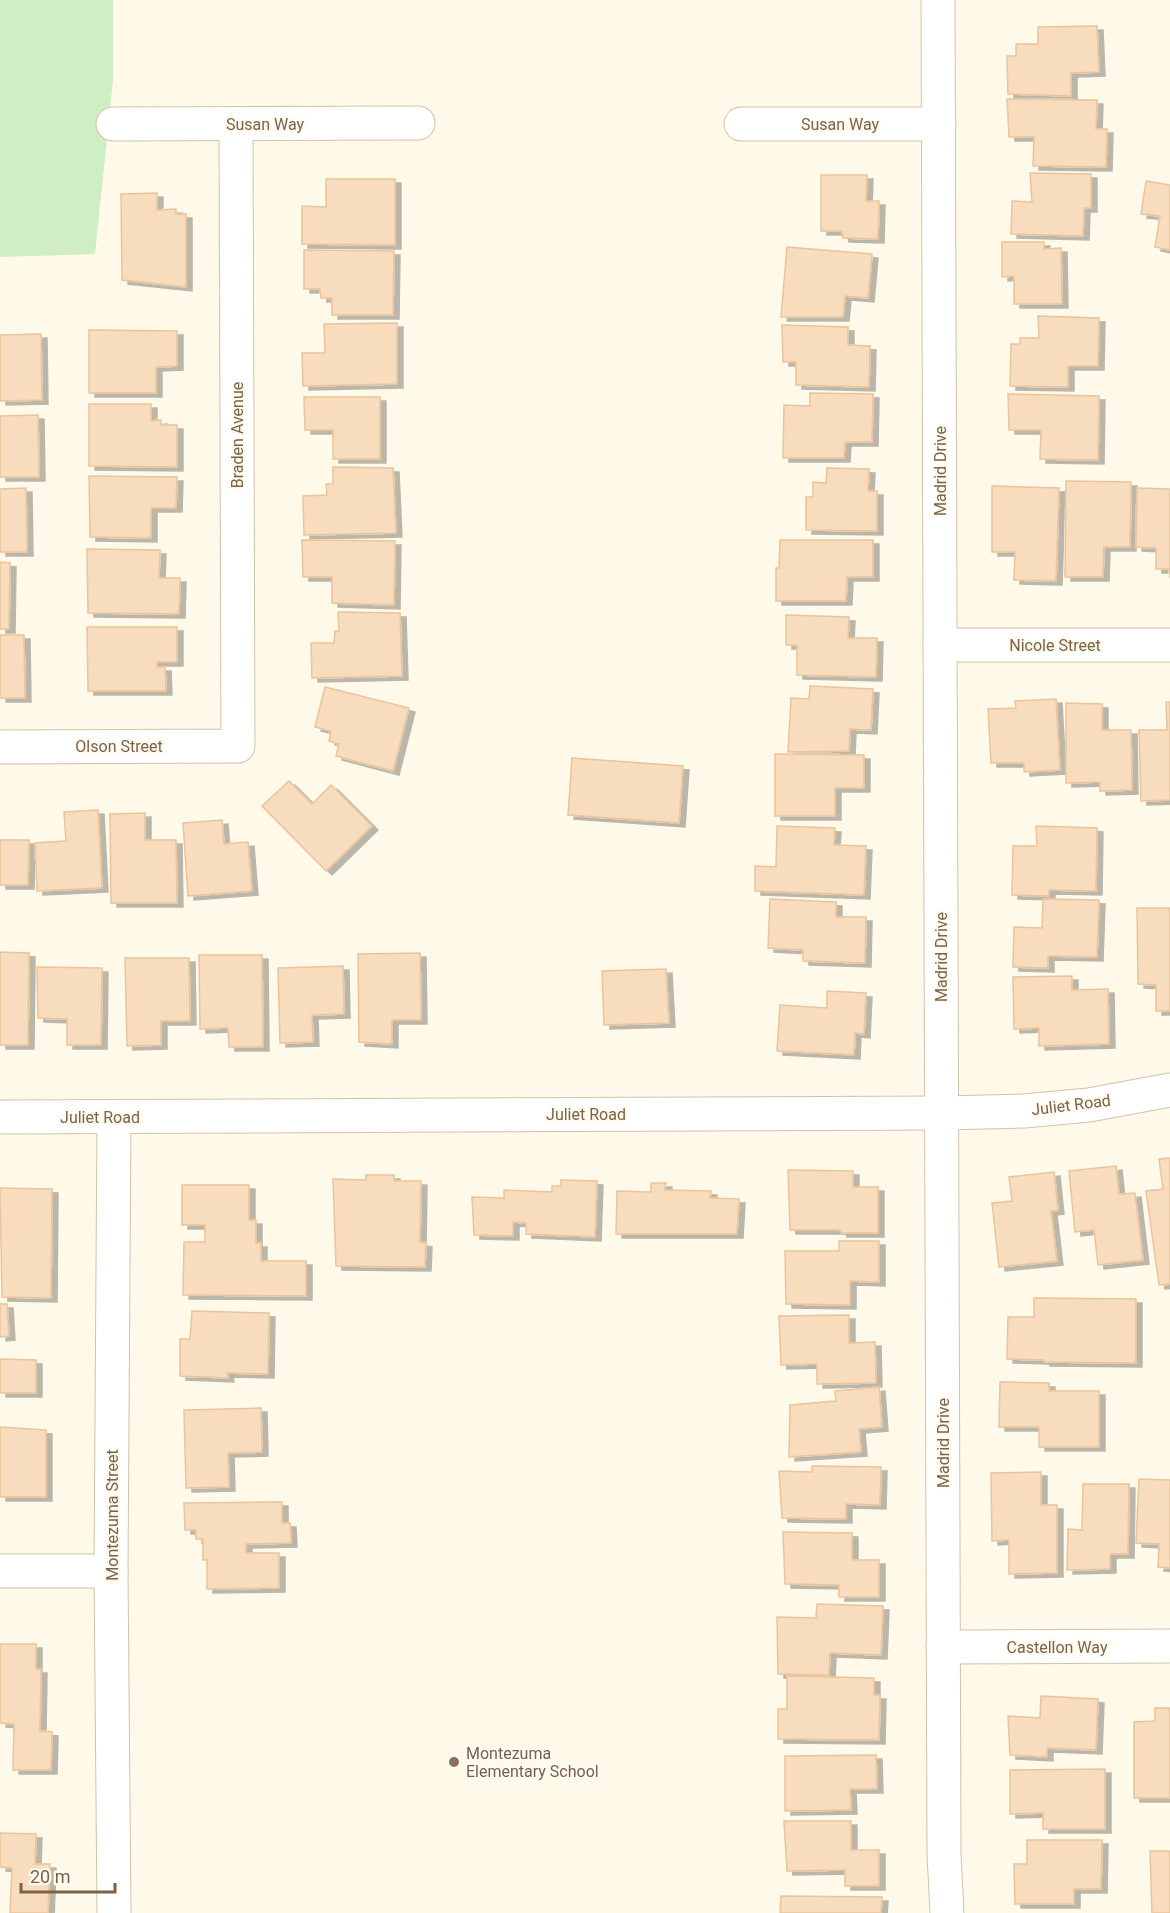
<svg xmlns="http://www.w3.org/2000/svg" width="1170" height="1913" font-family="Roboto,sans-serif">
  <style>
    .green { fill: #d0eec4 }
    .building { fill: #f7dcbd; stroke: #ebc49b; stroke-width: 1.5; filter: url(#shadow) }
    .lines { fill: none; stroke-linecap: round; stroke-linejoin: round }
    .minor-casing { stroke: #d3c2ac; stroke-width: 35 }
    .minor { stroke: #fff; stroke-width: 33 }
    .education-dot { fill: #8d6e63; stroke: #fffbf0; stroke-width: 2 }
    .labels { text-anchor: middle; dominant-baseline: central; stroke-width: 4.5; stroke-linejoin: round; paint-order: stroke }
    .street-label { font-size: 16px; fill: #7c6248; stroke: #fffbf0 }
    .education-label { font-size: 16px; fill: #785e54; stroke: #fffbf0; text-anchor: start }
  </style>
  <defs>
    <filter id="shadow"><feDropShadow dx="6" dy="4" stdDeviation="0" flood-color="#0004"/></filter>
  </defs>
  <rect width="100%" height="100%" fill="#fef9e8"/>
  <!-- green -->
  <polygon class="green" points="0,0 113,0 113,80 95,254 0,257"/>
  <!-- building -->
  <g class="building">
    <polygon points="1097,26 1099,72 1071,73 1071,96 1008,94 1007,56 1016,56 1016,44 1038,44 1038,27"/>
    <polygon points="1007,99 1097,100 1096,129 1107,129 1106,167 1033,166 1034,137 1009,137"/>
    <polygon points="1030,173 1091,174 1091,208 1084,208 1083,236 1011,234 1012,201 1032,202"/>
    <polygon points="821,175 867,175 866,201 879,201 878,239 843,238 842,231 821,231"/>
    <polygon points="326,179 395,179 395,245 302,244 302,206 326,207"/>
    <polygon points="1146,181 1170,185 1170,250 1155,247 1160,216 1141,214"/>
    <polygon points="157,193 157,210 176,209 176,214 186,214 186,287 122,280 121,194"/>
    <polygon points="1002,242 1044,242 1044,249 1061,248 1062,304 1014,304 1014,276 1002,277"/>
    <polygon points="787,247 872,254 868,298 845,296 843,317 781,317"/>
    <polygon points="304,250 394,251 393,315 332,315 332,298 321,298 320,289 304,289"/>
    <polygon points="1038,316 1099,318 1098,366 1068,366 1068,387 1010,386 1011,344 1020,344 1020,338 1039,338"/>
    <polygon points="397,323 397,384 303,386 302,353 325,353 324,324"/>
    <polygon points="782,325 848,327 848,345 870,346 869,387 796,385 796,362 783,362"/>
    <polygon points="89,330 177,331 177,366 156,367 156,393 89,393"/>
    <polygon points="41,334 42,400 0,401 0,335"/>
    <polygon points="810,393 873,394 872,442 845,442 844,458 783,458 784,405 810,406"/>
    <polygon points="1008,394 1099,396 1098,460 1040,459 1041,430 1009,430"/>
    <polygon points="304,397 380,397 380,459 333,459 333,430 305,430"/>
    <polygon points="89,404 151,404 151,421 161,420 161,425 177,425 177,467 89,466"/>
    <polygon points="38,415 39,477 0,477 0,416"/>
    <polygon points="333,467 393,468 396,533 304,535 303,496 327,495 326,484 333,484"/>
    <polygon points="827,468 869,469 868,491 877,491 877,531 806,530 806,497 813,497 813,482 826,483"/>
    <polygon points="89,476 177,477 176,508 151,508 151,538 90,537"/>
    <polygon points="1066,481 1131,482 1130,547 1104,547 1103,577 1065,577"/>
    <polygon points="992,486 1059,488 1056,581 1014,580 1015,552 992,552"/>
    <polygon points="26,488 27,552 0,552 0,489"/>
    <polygon points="1137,488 1170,489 1170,578 1169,569 1156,569 1156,548 1136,547"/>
    <polygon points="302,540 395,541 394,605 332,603 332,577 303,577"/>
    <polygon points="780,540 873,540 873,577 847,577 846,601 776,601 776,568 779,568"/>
    <polygon points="87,549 160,550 159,578 180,578 179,614 88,613"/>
    <polygon points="0,562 10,563 9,629 0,629"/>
    <polygon points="338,612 400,613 402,676 312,678 311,643 334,643 335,631 339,631"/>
    <polygon points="786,615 849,617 848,638 877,638 876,677 797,675 797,645 786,645"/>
    <polygon points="87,627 177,627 177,662 157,662 157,667 165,667 166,691 88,691"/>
    <polygon points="0,635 24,635 25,698 0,698"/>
    <polygon points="810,686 873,689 871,730 850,729 849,751 788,752 791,698 809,699"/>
    <polygon points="325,687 409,708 393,771 336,756 339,744 329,741 331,731 315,727"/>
    <polygon points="1056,699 1060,770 1024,772 1024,763 991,763 988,709 1016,708 1015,701"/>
    <polygon points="1166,702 1170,702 1170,800 1141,801 1139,730 1167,730"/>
    <polygon points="1066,703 1102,704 1102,730 1131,730 1132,790 1100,791 1100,782 1066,783"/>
    <polygon points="775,754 864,755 864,788 835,788 835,816 775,816"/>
    <polygon points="572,758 683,766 679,823 568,815"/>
    <polygon points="289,781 312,804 331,785 372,826 326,871 262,806"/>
    <polygon points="98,810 102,888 37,891 35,843 66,841 64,812"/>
    <polygon points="145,813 145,840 176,840 177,903 111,903 110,814"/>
    <polygon points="222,820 224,844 248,842 252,891 188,896 183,823"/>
    <polygon points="777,826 835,828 834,845 866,846 864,895 755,891 755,866 776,867"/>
    <polygon points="1036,826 1097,828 1096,891 1049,890 1049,896 1012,895 1013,846 1037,846"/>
    <polygon points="0,840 29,840 28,885 0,885"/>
    <polygon points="770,899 836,902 836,917 866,917 865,963 803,961 803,950 768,948"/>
    <polygon points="1043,899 1099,900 1097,957 1048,956 1048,968 1013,967 1014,927 1042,928"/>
    <polygon points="1137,908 1170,908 1170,1011 1156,1011 1156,985 1138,984"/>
    <polygon points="0,952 29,953 28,1045 0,1045"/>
    <polygon points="420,953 421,1020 392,1020 392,1044 359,1042 358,954"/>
    <polygon points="199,955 262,955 263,1047 229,1047 228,1028 200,1029"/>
    <polygon points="125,958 189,958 190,1021 161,1021 161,1045 127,1046"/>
    <polygon points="343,966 344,1014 312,1015 313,1042 280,1043 278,968"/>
    <polygon points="37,967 102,968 101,1045 67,1045 67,1019 38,1018"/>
    <polygon points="666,969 669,1023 604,1025 602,971"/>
    <polygon points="1072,976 1072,990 1108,989 1109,1044 1039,1046 1039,1028 1014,1029 1013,977"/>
    <polygon points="827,991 866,993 864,1034 855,1033 854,1055 777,1051 780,1005 827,1008"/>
    <polygon points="1170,1158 1170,1284 1159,1285 1146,1191 1163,1189 1159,1159"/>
    <polygon points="1116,1166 1119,1194 1135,1193 1143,1260 1098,1265 1094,1230 1075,1232 1069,1171"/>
    <polygon points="788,1170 853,1171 853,1187 878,1187 878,1233 841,1233 840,1230 790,1230"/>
    <polygon points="1054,1172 1058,1210 1051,1211 1057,1261 999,1267 992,1203 1012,1201 1009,1177"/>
    <polygon points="366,1175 394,1175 394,1181 421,1181 420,1242 426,1243 425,1267 336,1266 333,1179 366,1180"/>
    <polygon points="561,1180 597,1181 595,1237 526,1234 526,1223 513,1222 513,1236 474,1235 472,1197 504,1198 504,1190 552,1192 552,1186 561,1186"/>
    <polygon points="651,1183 666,1183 665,1190 711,1191 710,1198 739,1199 737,1234 616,1234 617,1191 651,1192"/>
    <polygon points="182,1185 249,1185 249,1220 256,1220 256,1243 261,1243 261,1261 306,1261 306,1296 183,1295 184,1242 205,1242 205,1225 182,1225"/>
    <polygon points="0,1188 52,1189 51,1298 2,1297"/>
    <polygon points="839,1241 879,1241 879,1282 850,1281 850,1305 786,1304 785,1251 839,1251"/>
    <polygon points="1034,1298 1136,1299 1136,1363 1044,1362 1044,1360 1007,1359 1008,1317 1034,1317"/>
    <polygon points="0,1304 7,1304 9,1336 0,1337"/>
    <polygon points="192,1311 269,1313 268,1374 227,1373 228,1378 180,1376 180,1339 190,1339"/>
    <polygon points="849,1315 849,1343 875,1342 876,1383 817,1384 817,1364 781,1365 779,1316"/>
    <polygon points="0,1359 36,1360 36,1393 0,1393"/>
    <polygon points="1000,1382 1049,1383 1049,1391 1099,1391 1099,1447 1039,1447 1039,1427 999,1427"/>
    <polygon points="879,1387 882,1427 859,1429 861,1452 789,1457 790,1405 836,1401 835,1391"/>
    <polygon points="261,1408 262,1452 228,1453 229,1487 186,1488 184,1410"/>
    <polygon points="0,1427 46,1430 46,1497 0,1497"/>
    <polygon points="812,1466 881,1467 880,1505 846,1504 846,1519 782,1518 779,1471 812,1472"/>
    <polygon points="1041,1472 1041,1505 1057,1505 1057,1573 1009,1574 1009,1540 992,1541 991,1473"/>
    <polygon points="1139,1479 1170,1480 1170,1568 1158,1567 1159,1544 1136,1543"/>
    <polygon points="1083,1484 1129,1484 1128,1554 1110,1554 1110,1569 1067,1570 1068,1529 1082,1530"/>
    <polygon points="282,1502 282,1523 290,1523 291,1543 246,1544 246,1553 279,1553 279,1588 207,1589 207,1560 203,1560 203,1539 196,1539 196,1530 185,1530 184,1503"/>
    <polygon points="783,1532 852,1533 852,1560 879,1560 879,1597 839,1597 839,1585 785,1584"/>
    <polygon points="817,1604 883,1606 881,1655 830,1653 829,1675 778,1674 777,1617 816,1618"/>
    <polygon points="0,1644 36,1644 36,1669 41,1669 40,1731 52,1732 51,1770 13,1770 14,1724 0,1723"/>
    <polygon points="787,1676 874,1678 874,1695 880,1695 879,1740 778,1739 778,1709 787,1709"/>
    <polygon points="1041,1696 1098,1699 1096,1750 1047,1748 1047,1757 1010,1755 1008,1716 1040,1718"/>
    <polygon points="1155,1708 1170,1708 1170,1798 1134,1798 1134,1722 1155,1721"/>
    <polygon points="876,1755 877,1789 850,1789 851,1810 785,1811 785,1756"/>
    <polygon points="1105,1769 1105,1829 1043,1829 1043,1813 1010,1814 1010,1770"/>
    <polygon points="784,1821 851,1821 851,1850 879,1850 879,1886 845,1886 845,1870 787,1871"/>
    <polygon points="0,1833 36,1834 35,1864 50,1864 48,1913 10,1913 12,1868 0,1867"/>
    <polygon points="1027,1840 1102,1840 1101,1889 1074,1889 1074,1904 1015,1904 1014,1864 1027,1864"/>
    <polygon points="1150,1851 1170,1851 1170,1913 1152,1913"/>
    <polygon points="781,1896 882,1897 881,1913 780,1913"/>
  </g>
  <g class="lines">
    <defs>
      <g id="minor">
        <polyline points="938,0 944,1854 947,1913"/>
        <polyline points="113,124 418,123"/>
        <polyline points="741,124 939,124"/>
        <polyline points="940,645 1170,645"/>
        <polyline points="0,747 238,746 236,124"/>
        <polyline points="0,1117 942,1113 1024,1111 1089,1105 1170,1090"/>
        <polyline points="0,1571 111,1571"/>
        <polyline points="943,1647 1170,1646"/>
        <polyline points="114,1913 111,1571 114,1117"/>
      </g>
    </defs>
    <!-- minor casing -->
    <use href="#minor" class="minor-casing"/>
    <!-- minor -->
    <use href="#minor" class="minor"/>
  </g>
  <!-- markers -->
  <circle class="education-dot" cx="454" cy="1762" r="6"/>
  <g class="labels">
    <!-- street labels -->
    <g class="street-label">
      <text x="265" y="124">Susan Way</text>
      <text x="840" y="124">Susan Way</text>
      <text transform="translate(237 435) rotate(-90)">Braden Avenue</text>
      <text transform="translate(940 471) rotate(-90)">Madrid Drive</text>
      <text x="1055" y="645">Nicole Street</text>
      <text x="119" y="746">Olson Street</text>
      <text transform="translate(941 957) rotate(-90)">Madrid Drive</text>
      <text transform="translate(1071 1105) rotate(-7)">Juliet Road</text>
      <text x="586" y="1114">Juliet Road</text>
      <text x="100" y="1117">Juliet Road</text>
      <text transform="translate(943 1443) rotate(-90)">Madrid Drive</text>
      <text transform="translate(112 1515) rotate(-90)">Montezuma Street</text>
      <text x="1057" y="1647">Castellon Way</text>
    </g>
    <!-- education labels -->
    <g class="education-label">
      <text x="466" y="1753">Montezuma<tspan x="466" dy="18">Elementary School</tspan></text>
    </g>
  </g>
  <!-- scale -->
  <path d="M21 1883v9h94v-9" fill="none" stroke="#7c6248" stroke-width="3"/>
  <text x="30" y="1883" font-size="18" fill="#7c6248" stroke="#fffbf0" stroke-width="4.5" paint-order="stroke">20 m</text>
</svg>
